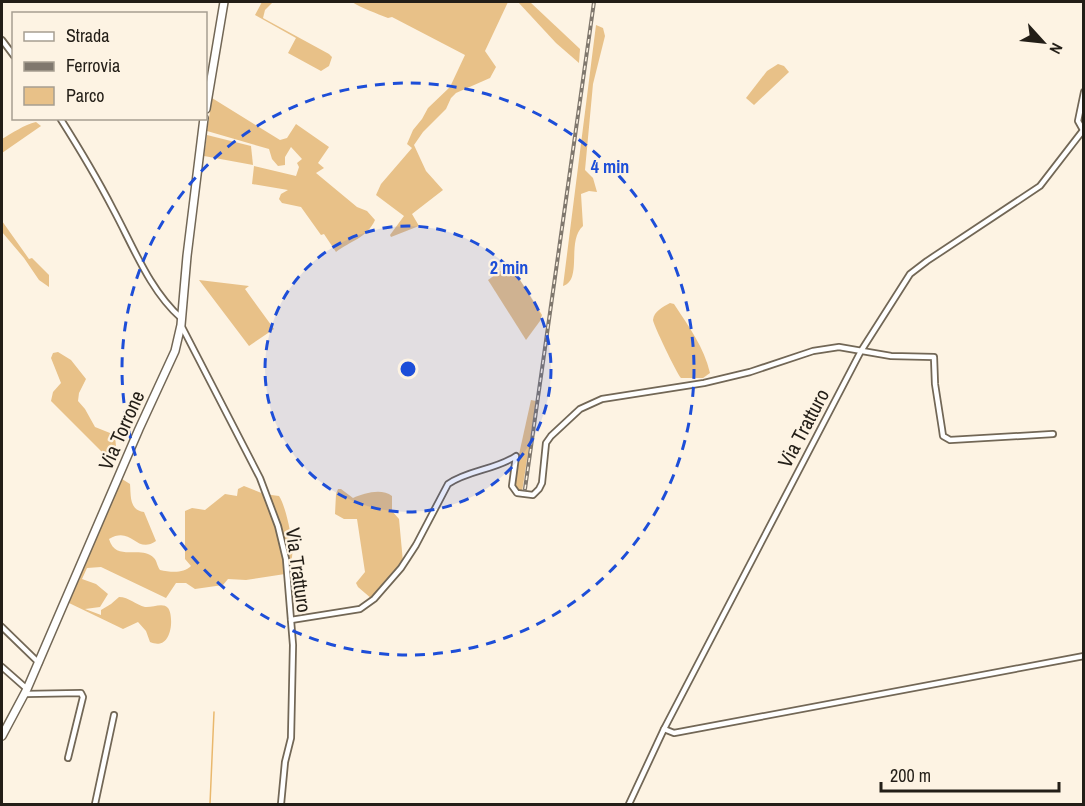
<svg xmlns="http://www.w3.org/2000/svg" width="1085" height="806" font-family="'Archivo Narrow',sans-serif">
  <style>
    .green { fill: #e8c188 }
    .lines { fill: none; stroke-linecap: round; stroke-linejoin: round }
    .stream { stroke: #e9b86d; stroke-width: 1.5 }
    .street-casing { stroke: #726756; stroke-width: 8 }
    .secondary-casing { stroke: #726756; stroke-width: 10 }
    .street { stroke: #fff; stroke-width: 4.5 }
    .secondary { stroke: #fff; stroke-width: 7 }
    .rail-casing { stroke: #80786e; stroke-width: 4 }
    .rail { stroke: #fdf3e3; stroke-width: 1.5; stroke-dasharray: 4.5; stroke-linecap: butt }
    .ring { fill: none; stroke: #1d4ed8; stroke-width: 3; stroke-dasharray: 10 8 }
    .labels { text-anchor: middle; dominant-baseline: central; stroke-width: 4.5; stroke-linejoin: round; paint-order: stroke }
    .street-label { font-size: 20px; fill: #231e17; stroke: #fdf3e3 }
    .centre { fill: #1d4ed8; stroke: #fdf3e3; stroke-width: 3 }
    .ring-label { font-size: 18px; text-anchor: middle; font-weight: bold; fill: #1d4ed8; stroke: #fdf3e3; stroke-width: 4.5; stroke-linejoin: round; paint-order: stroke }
  </style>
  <rect width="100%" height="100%" fill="#fdf3e3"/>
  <!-- green -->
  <g class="green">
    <polygon points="262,2 273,2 265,10 263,18 329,54 332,57 329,66 321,71 288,53 296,38 255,15"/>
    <path d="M352 2H508L485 51 496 67 490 78 456 93 451 98 446 109 423 132 414 145 426 171 443 190 412 214 419 226 391 237 390 235 404 216 376 195 381 184 412 148 407 144 413 130 422 119 428 108 450 87 465 55 392 17 388 18C376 13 363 9 352 2Z"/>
    <polygon points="518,2 530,2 580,49 579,63 556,43"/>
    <path d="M596 25 603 28 605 36 593 84 585 170 593 178 597 192 589 191 581 194 583 226C566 241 583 280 563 286Z"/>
    <polygon points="778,64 784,66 789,72 754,105 746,98 767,71"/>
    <path d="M212 98 280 140 287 138 296 124 329 147 318 163 324 168 316 173 357 207 367 211 375 220C367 238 350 241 336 252L324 234 321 235 301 207 282 203 279 199 281 194 288 190 252 184 254 166 296 176 299 167 297 163 302 159 291 147 285 157V165L278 166 272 159 269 149 207 131Z"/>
    <path d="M36 122 41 126 2 153V139C12 133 24 125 36 122Z"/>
    <polygon points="207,135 251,146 253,165 204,156"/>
    <polygon points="2,221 29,259 32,258 49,275 49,287 39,280 24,258 2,232"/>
    <polygon points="510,264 542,315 540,321 526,340 488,280"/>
    <polygon points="199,280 249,286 245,289 274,329 249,346"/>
    <path d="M670 303 674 304C689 327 704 347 710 373L703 378H681C677 374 653 324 653 320 654 311 663 307 670 303Z"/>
    <polygon points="58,352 71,360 86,379 79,393 78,401 85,409 95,427 115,435 116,447 110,456 107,457 51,401 53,392 61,383 51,358 53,353"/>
    <polygon points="531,400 536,401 522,492 516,491 512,486"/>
    <path d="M122 479 130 484C131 496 129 510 144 512L156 541C136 555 132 525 109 539 116 563 141 544 154 558 157 561 157 566 160 570 170 572 183 574 191 566L185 559V511L192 508 205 510 225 494 237 496 238 489 244 486 264 494 279 496C286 506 294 544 292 557 291 562 288 565 285 569V574L246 580 228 579 223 585 195 589 186 583H176L166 598 101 567 87 568 82 579 96 584 108 594 100 607 85 609 101 615V610L111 604 119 597C129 597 136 605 145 607 152 608 163 602 168 608 174 615 173 652 150 642L146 631 138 622 123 629 69 603Z"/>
    <path d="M338 489H341L353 498C364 493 382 488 392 496V511L399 519 403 562 372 599 358 587 356 583 365 572 357 519H344L335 514 336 494Z"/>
  </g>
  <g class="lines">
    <!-- stream -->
    <polyline class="stream" points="210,804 214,712"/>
    <defs>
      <g id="street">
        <polyline points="2,40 14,56"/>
        <path d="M60 118C79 148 97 178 113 209 133 246 150 291 181 318"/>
        <polyline points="1083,130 1078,121 1084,92"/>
        <polyline points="181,325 260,478 278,526 286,559 293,645 291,738 285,762 281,804"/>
        <path d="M291 620 360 609 374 599 401 568 416 545 448 484C468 470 495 470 516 456L512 486 517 493 533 495 539 489 542 483 546 443 551 436 580 409 602 399 704 383 750 372 813 351 839 347 891 356 934 357 935 384 942 429 943 436 950 440 1053 434"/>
        <polyline points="2,627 39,663"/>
        <polyline points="2,667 27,689"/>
        <polyline points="25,694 81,693 83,697 68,758"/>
        <polyline points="664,729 674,733 1084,656"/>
        <polyline points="95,804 114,715"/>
        <polyline points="629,804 664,729 861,351 910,274 927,261 1040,186 1084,129"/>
      </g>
      <g id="secondary">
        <polyline points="206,109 224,2"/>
        <polyline points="2,736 27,689 139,429 175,351 181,325 187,256 204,118"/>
      </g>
    </defs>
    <!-- street casing -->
    <use href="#street" class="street-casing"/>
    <!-- secondary casing -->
    <use href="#secondary" class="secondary-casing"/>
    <!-- street -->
    <use href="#street" class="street"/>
    <!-- secondary -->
    <use href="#secondary" class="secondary"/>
    <defs>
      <polyline id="rail" points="525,489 594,2"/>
    </defs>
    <!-- rail casing -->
    <use href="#rail" class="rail-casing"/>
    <!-- rail -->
    <use href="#rail" class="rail"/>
  </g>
  <!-- distance rings -->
  <circle cx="408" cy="369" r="143" fill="#1d4ed8" fill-opacity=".12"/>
  <g class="ring">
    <circle cx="408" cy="369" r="143"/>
    <circle cx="408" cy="369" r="286"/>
  </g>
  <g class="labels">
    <!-- street labels -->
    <g class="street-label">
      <text transform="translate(803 428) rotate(-62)">Via Tratturo</text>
      <text transform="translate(121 430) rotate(-66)">Via Torrone</text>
      <text transform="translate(299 570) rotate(82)">Via Tratturo</text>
    </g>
  </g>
  <circle cx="408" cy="369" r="9" class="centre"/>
  <g class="ring-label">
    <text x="610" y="173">4 min</text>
    <text x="509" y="274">2 min</text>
  </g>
  <!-- border -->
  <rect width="1085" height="806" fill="none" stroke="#231e17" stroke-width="6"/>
  <!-- legend -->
  <rect x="12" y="12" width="195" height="108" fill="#fdf3e3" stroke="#a69e91" stroke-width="1.5"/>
  <rect x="24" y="32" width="30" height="9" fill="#ffffff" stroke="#a69e91" stroke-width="1.5"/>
  <text x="66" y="42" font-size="18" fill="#231e17">Strada</text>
  <rect x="24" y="62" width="30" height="9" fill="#80786e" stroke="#a69e91" stroke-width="1.5"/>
  <text x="66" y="72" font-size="18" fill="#231e17">Ferrovia</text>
  <rect x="24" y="87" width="30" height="18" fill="#e8c188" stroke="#a69e91" stroke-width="1.5"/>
  <text x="66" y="102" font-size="18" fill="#231e17">Parco</text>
  <!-- north arrow -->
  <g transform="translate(1043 42) rotate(117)" stroke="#fdf3e3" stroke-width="4.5" paint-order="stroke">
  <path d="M0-4.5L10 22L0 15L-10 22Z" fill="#231e17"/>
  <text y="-9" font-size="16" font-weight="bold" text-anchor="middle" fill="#231e17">N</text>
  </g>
  <!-- scale -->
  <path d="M881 782v9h178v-9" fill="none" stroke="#231e17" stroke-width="3"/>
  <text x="890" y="782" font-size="18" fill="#231e17" stroke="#fdf3e3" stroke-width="4.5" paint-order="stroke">200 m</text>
</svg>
